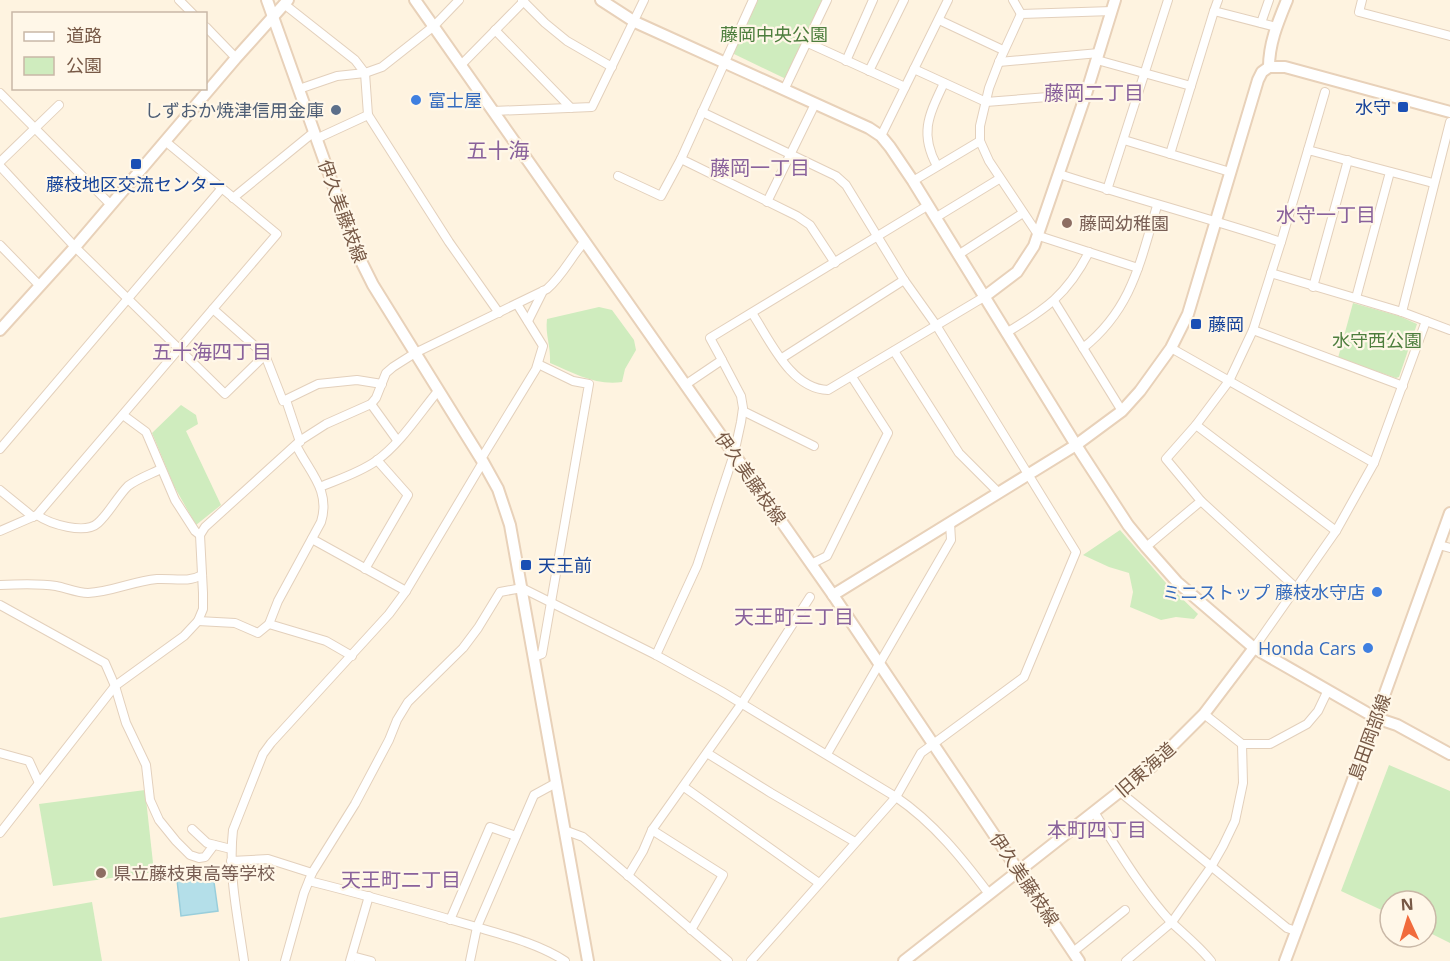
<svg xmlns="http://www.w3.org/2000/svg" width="1450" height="961" font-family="'Open Sans','Noto Sans JP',sans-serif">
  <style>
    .green { fill: #cfecbe }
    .water { fill: #b4dfe9; stroke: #99cedb; stroke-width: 1.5 }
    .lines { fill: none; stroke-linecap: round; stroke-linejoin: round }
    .street-casing { stroke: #e3d0bc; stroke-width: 10 }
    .secondary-casing { stroke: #e8d1b9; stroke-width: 14 }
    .street { stroke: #fff; stroke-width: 8 }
    .secondary { stroke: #fff; stroke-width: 10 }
    .shop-dot { fill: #3f7fe0; stroke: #fff7e8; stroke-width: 2 }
    .transit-dot { fill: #1a4fb4; stroke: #fff7e8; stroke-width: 2 }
    .service-dot { fill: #5c6f8a; stroke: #fff7e8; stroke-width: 2 }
    .education-dot { fill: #8d6e63; stroke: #fff7e8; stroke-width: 2 }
    .labels { text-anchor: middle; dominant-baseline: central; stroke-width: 4.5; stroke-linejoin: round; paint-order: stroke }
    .park-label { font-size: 18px; fill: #4d7e3d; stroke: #fff7e8 }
    .shop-label { font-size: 18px; fill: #366cbe; stroke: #fff7e8; text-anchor: end }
    .transit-label { font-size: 18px; fill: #164399; stroke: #fff7e8; text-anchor: start }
    .service-label { font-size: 18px; fill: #4e5e75; stroke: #fff7e8; text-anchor: end }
    .street-label { font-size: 18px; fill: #775946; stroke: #fff7e8 }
    .education-label { font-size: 18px; fill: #785e54; stroke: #fff7e8; text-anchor: start }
    .neighbourhood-label { font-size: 20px; fill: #89619b; stroke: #fff7e8 }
    .quarter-label { font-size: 21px; fill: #89619b; stroke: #fff7e8 }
  </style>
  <rect width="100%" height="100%" fill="#fef3e0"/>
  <!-- green -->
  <g class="green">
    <polygon points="757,0 823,0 788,77 784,78 734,54 733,51"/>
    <polygon points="1353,303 1399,316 1417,324 1399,377 1396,378 1338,358"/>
    <path d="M599 307 612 310 634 340 636 350 625 369 622 382C597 386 573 373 550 363 551 346 545 335 547 319Z"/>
    <polygon points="181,405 196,415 198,424 186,431 221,505 196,525 174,486 152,433"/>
    <polygon points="1120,530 1166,583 1198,614 1194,619 1176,617 1161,620 1130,607 1133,592 1129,573 1109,567 1083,555"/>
    <polygon points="1389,765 1450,791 1450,943 1426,931 1426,901 1390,901 1390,914 1341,891"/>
    <polygon points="145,790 154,872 53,886 39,804"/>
    <polygon points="92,902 102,961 0,961 0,918"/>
  </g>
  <!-- water -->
  <polygon class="water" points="213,875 218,911 181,916 177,880"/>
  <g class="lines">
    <defs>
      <g id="street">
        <polyline points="179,0 193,14"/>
        <polyline points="522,0 545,23 567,41 612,67"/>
        <polyline points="1013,0 1021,14"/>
        <polyline points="1218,0 1214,11 1276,27"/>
        <polyline points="1362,0 1359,12 1450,36"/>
        <polyline points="284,4 355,60 365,73 368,115 316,139"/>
        <polyline points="1112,11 1021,14 999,62 989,88 980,126 980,141 989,161 1039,236 1138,268"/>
        <polyline points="939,20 1003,50"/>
        <polyline points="1261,23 1269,0"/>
        <polyline points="206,27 236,58"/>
        <polyline points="495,30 571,108"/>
        <polyline points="808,43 905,87"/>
        <polyline points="1097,60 1191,86"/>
        <polyline points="846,61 873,0"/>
        <polyline points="999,62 1099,53"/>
        <polyline points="461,65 524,1"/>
        <polyline points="914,69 986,102 1086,94"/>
        <polyline points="869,71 904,0"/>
        <polyline points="299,89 337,76 365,73 382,67 434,26 459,0"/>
        <polyline points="784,90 827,0"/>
        <polyline points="0,93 111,205"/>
        <polyline points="493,111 592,107 644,0"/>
        <polyline points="702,112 836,176 846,185 904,280 936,325 1076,552 1024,677 921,753 896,797 751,961"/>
        <polyline points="368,115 449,242 499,313"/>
        <polyline points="881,136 948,0"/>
        <polyline points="1124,140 1230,172"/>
        <polyline points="1308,150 1325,92"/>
        <polyline points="1170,154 1214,11"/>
        <polyline points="681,159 797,216 810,225 835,263"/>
        <polyline points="0,162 59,105"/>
        <polyline points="0,166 75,247 225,394 265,355"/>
        <path d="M937 166C919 133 929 115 944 83"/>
        <path d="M1059 174C1133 198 1208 218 1281 242"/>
        <polyline points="618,176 661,196 681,159 753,0"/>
        <polyline points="913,181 980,141"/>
        <polyline points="1107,190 1168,0"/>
        <polyline points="233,198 314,132"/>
        <polyline points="767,202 815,104"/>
        <polyline points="935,218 999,179"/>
        <polyline points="0,245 39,285"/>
        <polyline points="958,255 1023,213"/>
        <polyline points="1271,273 1402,312 1450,330"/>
        <polyline points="1313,287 1348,160"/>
        <polyline points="1356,298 1390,172"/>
        <polyline points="1054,301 1122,411"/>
        <polyline points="213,309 265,355 283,401 318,384 357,380 382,384"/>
        <polyline points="1402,312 1450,122"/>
        <path d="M752 313C771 342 791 389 828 390L984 297"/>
        <polyline points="528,321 543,291"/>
        <polyline points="1253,330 1403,386"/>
        <path d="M1006 333C1046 309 1067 295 1089 252"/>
        <path d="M1083 348C1132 309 1140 262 1157 206"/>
        <polyline points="1171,348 1374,463"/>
        <polyline points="894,351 959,453 999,493"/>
        <polyline points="782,358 904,280"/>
        <polyline points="685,385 722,360 710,338 927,206"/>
        <polyline points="286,400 300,442"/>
        <polyline points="371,404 397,440"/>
        <polyline points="743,411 814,446"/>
        <polyline points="123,415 146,432 175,500 195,531 200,535"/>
        <polyline points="1196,425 1336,531"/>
        <polyline points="0,449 222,188"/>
        <polyline points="481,459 536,369 543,346 517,304"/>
        <path d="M320 487C339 479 359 473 376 461 400 444 419 414 438 391"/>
        <polyline points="0,490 33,517"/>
        <polyline points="1201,501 1295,587"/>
        <path d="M37 515C50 524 85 535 98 523 110 512 117 497 128 486 137 479 151 474 161 469"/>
        <polyline points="0,531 37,515 277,234 165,141"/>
        <polyline points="312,539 406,591"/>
        <polyline points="1439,545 1450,548"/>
        <polyline points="1146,547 1201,501 1166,459 1196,425 1229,381 1253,330 1281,242 1308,150 1433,183"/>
        <polyline points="811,564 827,556 888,433 852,377"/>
        <polyline points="365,569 408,495 377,460"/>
        <path d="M0 585C19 584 38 583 56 586 66 588 78 593 88 593 112 592 133 581 157 579 173 578 188 583 202 575"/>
        <polyline points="0,605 105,663 115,686 126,723 146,765 150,800 159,820 176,841 190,855 199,858 205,857 214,845"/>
        <path d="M198 621 235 623 258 633 269 624 278 601 321 522C331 490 309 472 296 445"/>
        <polyline points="269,624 326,641 352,656"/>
        <polyline points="1254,648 1336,531 1374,463 1426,321"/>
        <polyline points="656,655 697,566 734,454 741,422 743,408 741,396 722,360"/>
        <polyline points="534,657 542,654 589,384 573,381 538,364"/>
        <polyline points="1204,714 1242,744 1270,744 1307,724 1318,711 1328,690"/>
        <polyline points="0,753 29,761 39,783"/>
        <polyline points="707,753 771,793 855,842"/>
        <polyline points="827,754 951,540 950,523"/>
        <polyline points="684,787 819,883"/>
        <polyline points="1120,792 1287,928 1296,931"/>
        <path d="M1094 812C1118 850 1141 889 1171 922 1185 935 1199 946 1211 961"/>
        <polyline points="192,829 207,843 231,849"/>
        <polyline points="564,830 583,837 728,961"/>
        <polyline points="652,830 723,875 691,930"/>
        <path d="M0 833 115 686 184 636 198 621 203 609V593L200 535 205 527 301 440 326 424 371 404 376 398 386 373 393 367 415 353 547 289C563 275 571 257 585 241"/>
        <polyline points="231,861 268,859 312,873"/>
        <polyline points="628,876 643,851 652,830 742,703 810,597"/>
        <path d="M309 881C362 894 414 909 466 924 499 934 536 942 565 961"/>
        <polyline points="450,920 490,827 516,836"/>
        <polyline points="1073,952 1125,910"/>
        <polyline points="352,956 371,961"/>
        <path d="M244 961C238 918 228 874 233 830L263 754 271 743 389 614 406 591 483 462"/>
        <path d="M285 961 304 893 312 873 355 804 389 740 397 720 408 702 463 648 478 628 500 592 522 588 656 655 721 691 896 797C934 823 962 858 989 894"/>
        <polyline points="350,961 369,896"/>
        <polyline points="470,961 477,927 534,795 556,783"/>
        <polyline points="1126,961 1172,922 1211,867 1223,846 1235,821 1243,783 1242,744"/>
      </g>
      <g id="secondary">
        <polyline points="267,0 358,255 373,285 483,462 498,489 510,525 588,961"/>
        <polyline points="415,0 833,595 1079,961"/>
        <polyline points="601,0 635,22 869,128 881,136 890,147 913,181 1076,445 1128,525 1146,547 1177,582 1254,648 1376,718 1397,725 1450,754"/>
        <path d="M1269 67C1269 43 1278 22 1287 0"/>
        <polyline points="984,297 1017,272 1034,246 1086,94 1115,0"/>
        <polyline points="0,330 75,247 236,58 288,0"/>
        <polyline points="833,595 1076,445 1122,411 1140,391 1171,348 1188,314 1258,80 1262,72 1269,67 1285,67 1450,112"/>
        <polyline points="904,961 1151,767 1204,714 1254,648"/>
        <polyline points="1285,961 1376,718 1450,513"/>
      </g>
    </defs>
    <!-- street casing -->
    <use href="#street" class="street-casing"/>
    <!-- secondary casing -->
    <use href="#secondary" class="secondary-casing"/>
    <!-- street -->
    <use href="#street" class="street"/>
    <!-- secondary -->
    <use href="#secondary" class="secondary"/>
  </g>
  <!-- markers -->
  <g class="shop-dot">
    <circle cx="416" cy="100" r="6"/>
    <circle cx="1377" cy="592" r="6"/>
    <circle cx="1368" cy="648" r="6"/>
  </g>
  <g class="transit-dot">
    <rect x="1397" y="101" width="12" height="12" rx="3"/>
    <rect x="130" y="158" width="12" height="12" rx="3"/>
    <rect x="1190" y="318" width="12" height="12" rx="3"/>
    <rect x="520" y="559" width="12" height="12" rx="3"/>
  </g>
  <circle class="service-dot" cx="336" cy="110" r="6"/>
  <g class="education-dot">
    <circle cx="1067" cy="223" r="6"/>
    <circle cx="101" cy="873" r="6"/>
  </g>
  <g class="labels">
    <!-- park labels -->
    <g class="park-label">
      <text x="774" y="34">藤岡中央公園</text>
      <text x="1377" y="340">水守西公園</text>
    </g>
    <!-- shop labels -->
    <g class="shop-label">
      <text x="428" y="100" text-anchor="start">富士屋</text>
      <text x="1365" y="592">ミニストップ 藤枝水守店</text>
      <text x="1356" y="648">Honda Cars</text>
    </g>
    <!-- transit labels -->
    <g class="transit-label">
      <text x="1391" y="107" text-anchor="end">水守</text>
      <text x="136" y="184" text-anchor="middle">藤枝地区交流センター</text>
      <text x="1208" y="324">藤岡</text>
      <text x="538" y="565">天王前</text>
    </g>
    <!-- service labels -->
    <g class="service-label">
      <text x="324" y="110">しずおか焼津信用金庫</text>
    </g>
    <!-- street labels -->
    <g class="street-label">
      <text transform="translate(343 211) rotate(70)">伊久美藤枝線</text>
      <text transform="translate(751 478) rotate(55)">伊久美藤枝線</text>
      <text transform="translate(1369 737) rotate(-70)">島田岡部線</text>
      <text transform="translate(1145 769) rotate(-41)">旧東海道</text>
      <text transform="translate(1025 879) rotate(56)">伊久美藤枝線</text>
    </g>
    <!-- education labels -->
    <g class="education-label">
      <text x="1079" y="223">藤岡幼稚園</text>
      <text x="113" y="873">県立藤枝東高等学校</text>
    </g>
    <!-- neighbourhood labels -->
    <g class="neighbourhood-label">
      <text x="1094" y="92">藤岡二丁目</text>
      <text x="760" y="167">藤岡一丁目</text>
      <text x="1326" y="214">水守一丁目</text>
      <text x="212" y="351">五十海四丁目</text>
      <text x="794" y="616">天王町三丁目</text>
      <text x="1097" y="829">本町四丁目</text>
      <text x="401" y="879">天王町二丁目</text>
    </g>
    <!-- quarter labels -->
    <g class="quarter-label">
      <text x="498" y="150">五十海</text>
    </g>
  </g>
  <!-- legend -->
  <rect x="12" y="12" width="195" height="78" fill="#fff7e8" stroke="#c9b8a7" stroke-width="1.5"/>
  <rect x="24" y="32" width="30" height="9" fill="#ffffff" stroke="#c9b8a7" stroke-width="1.5"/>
  <text x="66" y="42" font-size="18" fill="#775946">道路</text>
  <rect x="24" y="57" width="30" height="18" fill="#cfecbe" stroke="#c9b8a7" stroke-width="1.5"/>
  <text x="66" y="72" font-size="18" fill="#775946">公園</text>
  <!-- north arrow -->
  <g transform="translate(1408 919) rotate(356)"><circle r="28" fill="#fff7e8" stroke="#c9b8a7" stroke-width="1.5"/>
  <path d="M0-4.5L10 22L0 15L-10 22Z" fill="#f16b3c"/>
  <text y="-9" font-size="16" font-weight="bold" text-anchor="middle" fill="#775946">N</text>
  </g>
</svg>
